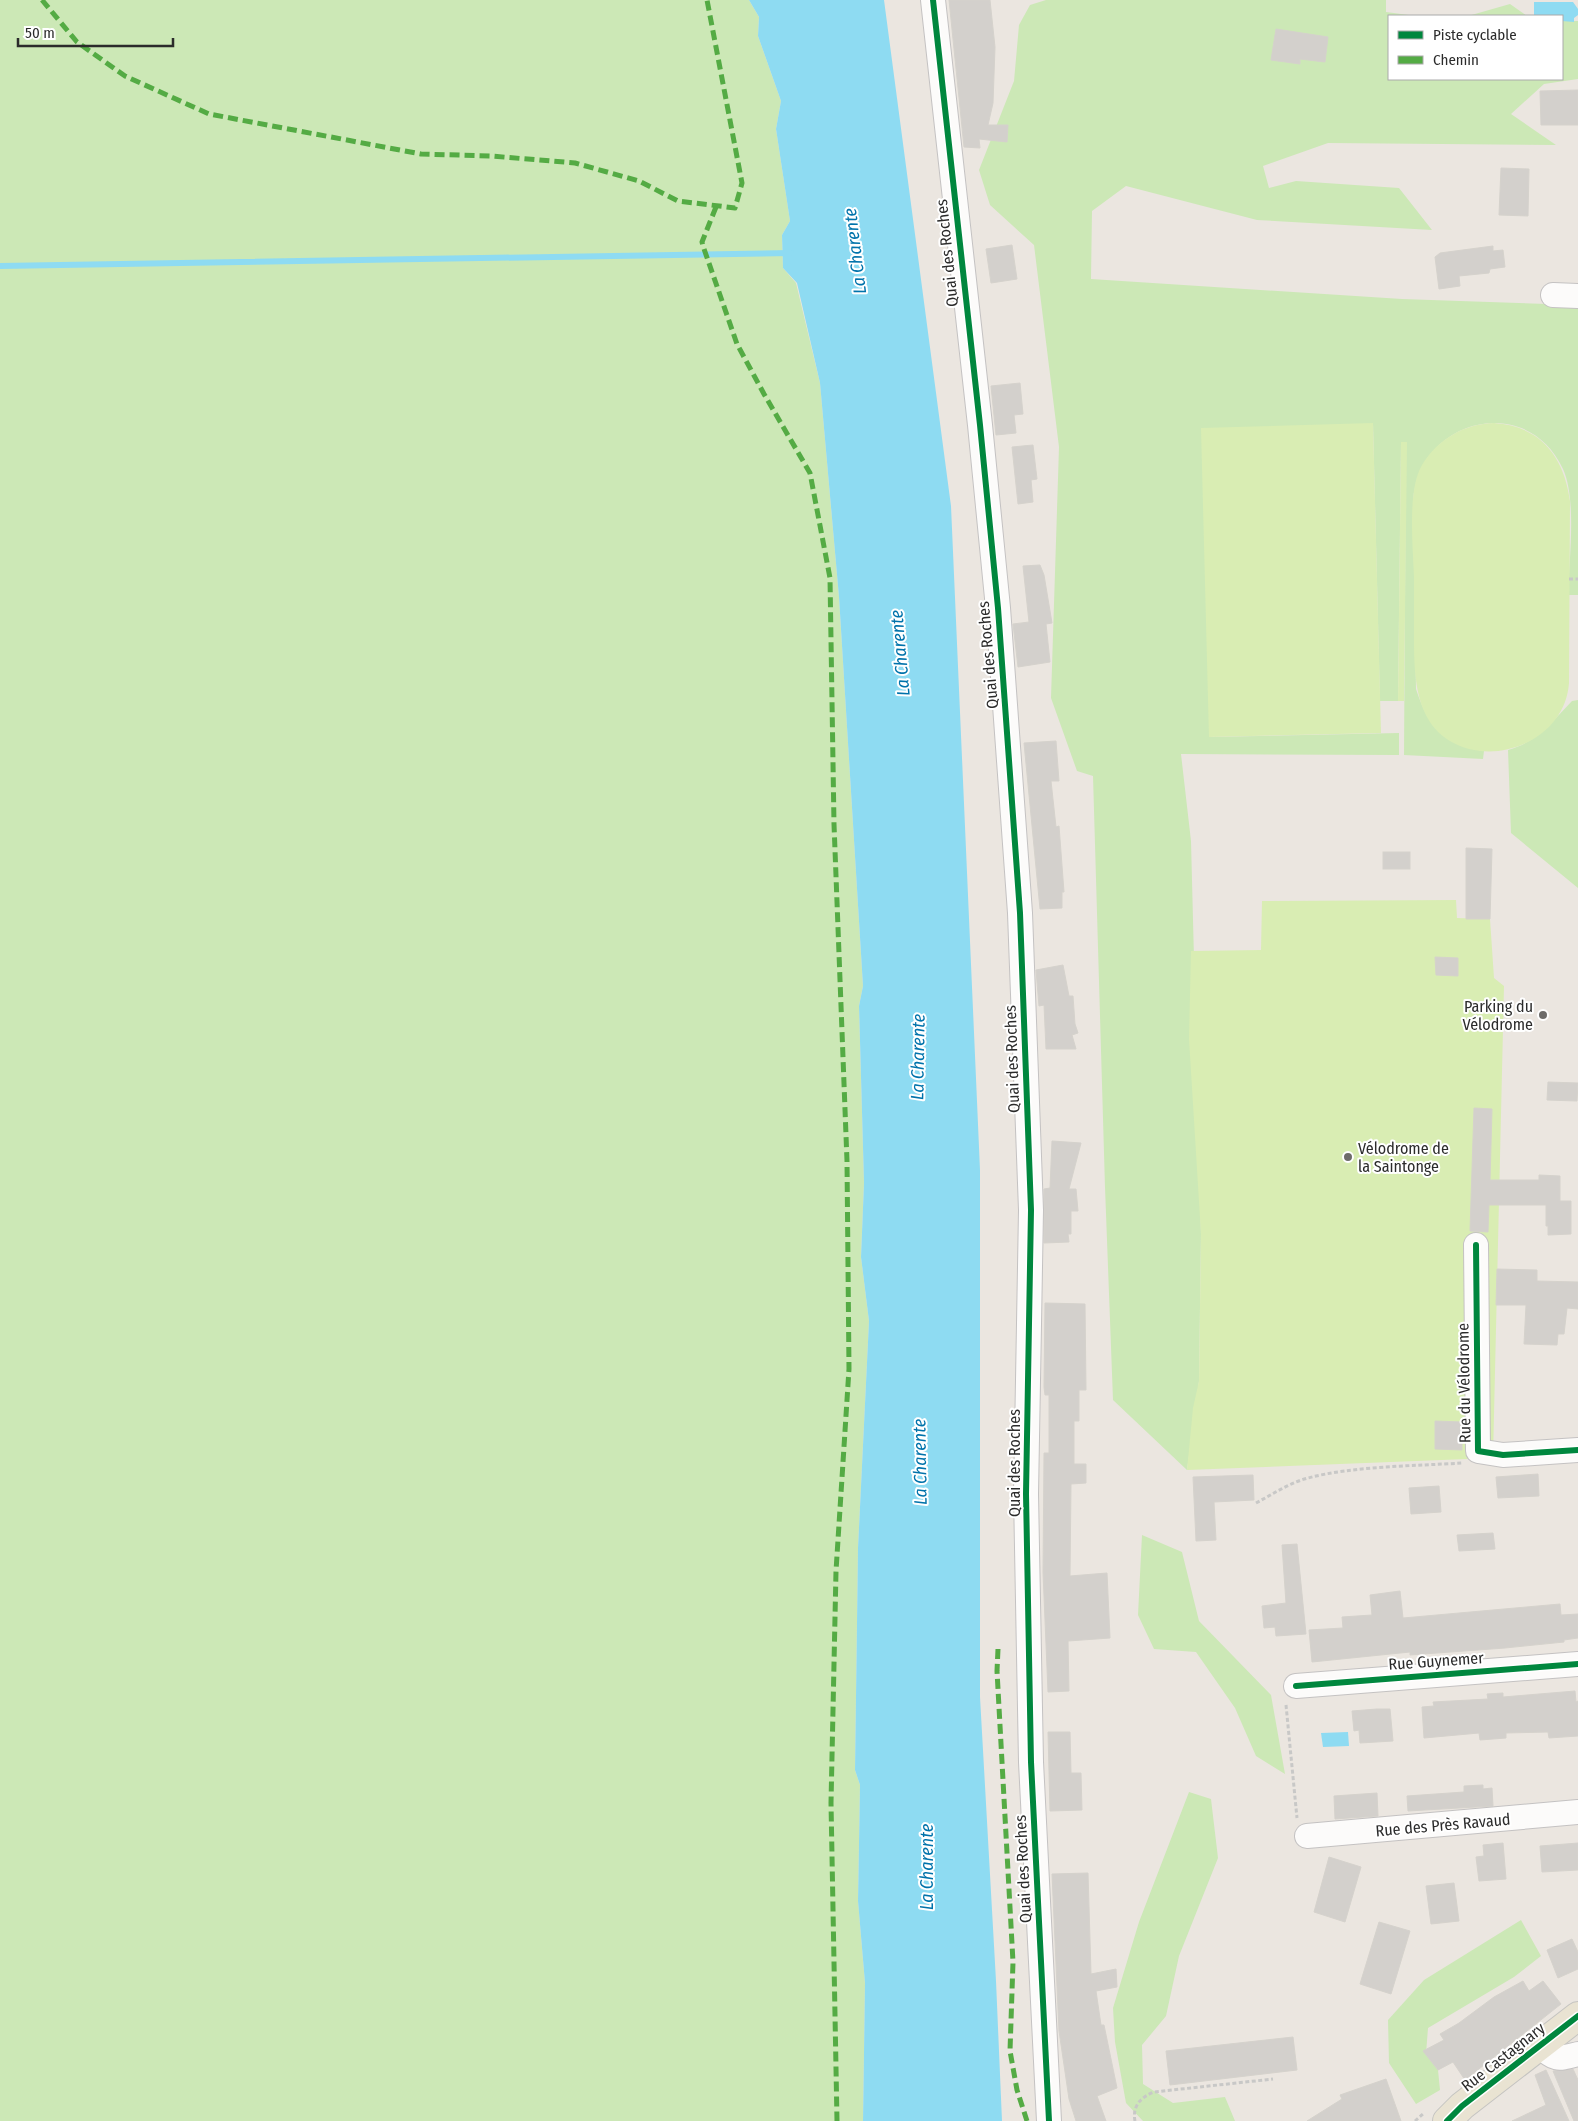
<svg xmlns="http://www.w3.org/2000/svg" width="1578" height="2121" font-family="'Fira Sans Condensed',sans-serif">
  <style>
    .green { fill: #cce8b6 }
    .pitch { fill: #d9edb3 }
    .water { fill: #8edbf2 }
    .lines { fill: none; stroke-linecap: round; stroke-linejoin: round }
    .stream { stroke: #8edbf2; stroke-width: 6 }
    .building { fill: #d3d0cc; stroke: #d5d2cc }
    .minor-casing { stroke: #c4c2c2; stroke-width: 26 }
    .major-casing { stroke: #c5c4c1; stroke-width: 30 }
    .path { stroke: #c8c8c7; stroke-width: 3; stroke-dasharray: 4 2.5; stroke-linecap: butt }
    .minor { stroke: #fcfbfa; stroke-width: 24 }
    .major { stroke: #e9e3d2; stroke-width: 28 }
    .quiet { stroke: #54ab44; stroke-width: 5; stroke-dasharray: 10 5; stroke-linecap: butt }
    .cycleway-casing { stroke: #fff; stroke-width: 9 }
    .cycleway { stroke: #00873e; stroke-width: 6 }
    .poi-dot { fill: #6e6c6a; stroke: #fff; stroke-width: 2 }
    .labels { text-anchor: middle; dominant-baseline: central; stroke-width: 4; stroke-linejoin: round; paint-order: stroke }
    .street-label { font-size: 16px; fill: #2b2b2b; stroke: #fff }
    .poi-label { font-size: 16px; fill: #2b2b2b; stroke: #fff; text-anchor: end }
    .water-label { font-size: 18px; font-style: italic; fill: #0073ab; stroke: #fff }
  </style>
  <rect width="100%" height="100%" fill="#ebe6e0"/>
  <!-- green -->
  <g class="green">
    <polygon points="0,0 749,0 759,17 758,36 781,101 776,129 790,221 782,235 783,268 796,283 820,383 839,597 863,986 859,1006 864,1183 861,1257 869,1321 858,1548 855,1770 860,1785 858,1901 865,1983 863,2121 0,2121"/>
    <path d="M1046 0H1386V12L1416 16H1389V79H1562V21H1578V79L1544 84 1511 114 1556 145 1328 143 1263 166 1269 188 1296 181 1399 188 1432 230 1257 220 1126 186 1092 211 1091 279 1402 299 1578 305V595H1568C1569 560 1577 500 1563 469 1527 391 1417 419 1413 503L1416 689C1428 726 1444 745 1484 751L1483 759 1404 755 1406 442 1401 443 1398 701H1380L1373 424 1209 737 1399 733V755L1181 754 1191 841 1201 1234 1199 1381 1187 1470 1113 1400 1105 1187 1093 776 1077 771 1051 698 1059 447 1034 245 990 205 979 170 1014 81 1019 25 1030 5Z"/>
    <polygon points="1510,4 1527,16 1468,16"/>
    <path d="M1578 700V888L1511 833 1508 750C1537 742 1552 722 1572 701Z"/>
    <polygon points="1142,1535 1182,1552 1199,1621 1271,1695 1285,1774 1256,1756 1235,1708 1196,1652 1154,1649 1138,1615"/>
    <polygon points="1189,1792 1211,1799 1218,1858 1179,1956 1166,2016 1142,2045 1143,2084 1173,2103 1225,2097 1235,2121 1143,2121 1126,2103 1115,2042 1113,2008 1139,1922"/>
    <polygon points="1521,1920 1541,1956 1514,1977 1428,2028 1426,2054 1438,2070 1440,2090 1416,2104 1389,2063 1388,2020 1424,1980"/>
  </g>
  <!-- pitch -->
  <g class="pitch">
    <polygon points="1373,423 1381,733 1209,737 1201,428"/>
    <path d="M1494 423C1541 426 1564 457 1570 501L1569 683C1567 710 1551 730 1528 742 1509 751 1490 754 1469 749 1416 734 1414 683 1414 637 1414 617 1414 597 1414 577 1413 547 1407 490 1422 465 1438 439 1464 424 1494 423Z"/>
    <polygon points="1401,442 1407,442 1404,701 1398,701"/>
    <polygon points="1456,900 1457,918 1490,919 1494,978 1504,986 1493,1458 1187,1470 1193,1408 1199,1381 1201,1234 1189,1039 1191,951 1261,950 1262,901"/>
  </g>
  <!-- water -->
  <g class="water">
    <polygon points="749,0 884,0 951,506 980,1170 980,1697 996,1981 1002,2121 863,2121 865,1983 858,1901 860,1785 855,1770 858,1548 869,1321 861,1257 864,1183 859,1006 863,986 839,597 820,383 797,283 783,268 782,235 790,221 776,129 781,101 758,36 759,17"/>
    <polygon points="1534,2 1573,2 1578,9 1578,15 1574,18 1574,22 1562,21 1562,16 1534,16"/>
    <polygon points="1348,1732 1349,1746 1323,1747 1321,1733"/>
  </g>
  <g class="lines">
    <!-- stream -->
    <polyline class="stream" points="0,266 791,253"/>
  </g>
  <!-- building -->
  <g class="building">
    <polygon points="949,0 990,0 995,47 993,103 988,125 1008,125 1007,142 979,139 980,148 964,147"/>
    <polygon points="1276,29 1328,37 1325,62 1300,59 1300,64 1271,60"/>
    <polygon points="1578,90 1578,125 1541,125 1540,91"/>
    <polygon points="1501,168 1529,169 1528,216 1499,215"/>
    <polygon points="1012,245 1017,279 991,283 986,249"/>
    <polygon points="1493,246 1493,251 1503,250 1505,267 1490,269 1489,273 1459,276 1460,286 1439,289 1435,257 1440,253"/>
    <polygon points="1020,383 1023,414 1014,415 1016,433 996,435 991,386"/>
    <polygon points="1033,445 1037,479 1031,480 1033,502 1018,504 1012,447"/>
    <polygon points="1040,565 1044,575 1052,623 1046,624 1050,662 1018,667 1013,624 1029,622 1023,566"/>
    <polygon points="1056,741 1059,781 1051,781 1056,827 1059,826 1064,892 1062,892 1062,908 1040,909 1024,743"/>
    <polygon points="1466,848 1492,849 1490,919 1466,919"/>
    <rect x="1383" y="852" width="27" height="17"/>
    <polygon points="1435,957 1458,958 1458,976 1436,975"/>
    <polygon points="1063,965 1069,996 1073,996 1075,1024 1078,1033 1072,1035 1076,1049 1046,1049 1044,1005 1039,1006 1036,970"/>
    <polygon points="1548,1082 1578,1083 1577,1101 1547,1100"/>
    <polygon points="1474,1108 1492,1109 1490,1180 1539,1180 1539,1175 1560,1176 1560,1201 1571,1201 1571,1234 1548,1235 1548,1226 1546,1226 1546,1205 1489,1205 1488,1232 1470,1231"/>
    <polygon points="1052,1141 1081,1143 1069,1189 1076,1189 1078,1211 1071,1211 1071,1234 1068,1234 1069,1242 1044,1243 1044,1189 1050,1188"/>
    <polygon points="1497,1269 1537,1270 1537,1281 1578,1282 1578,1309 1567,1308 1564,1334 1558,1334 1557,1345 1524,1344 1526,1305 1496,1305"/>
    <polygon points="1045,1303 1085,1304 1086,1390 1079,1390 1079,1421 1074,1421 1074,1464 1086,1464 1086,1483 1071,1484 1070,1576 1107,1573 1110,1638 1068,1641 1069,1691 1048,1692 1043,1572 1044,1453 1049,1453 1049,1395 1045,1395 1044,1387"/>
    <polygon points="1435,1421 1462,1422 1462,1450 1435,1449"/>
    <polygon points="1538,1474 1539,1496 1498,1498 1496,1477"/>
    <polygon points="1253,1475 1254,1500 1214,1502 1216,1540 1196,1541 1193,1477"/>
    <polygon points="1439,1486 1441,1512 1411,1514 1409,1488"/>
    <polygon points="1493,1533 1495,1549 1459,1551 1457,1535"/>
    <polygon points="1297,1544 1306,1634 1276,1636 1275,1627 1264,1628 1262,1606 1286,1603 1282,1545"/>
    <polygon points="1400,1591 1403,1618 1560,1604 1561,1615 1578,1614 1578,1638 1564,1640 1564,1642 1505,1648 1410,1655 1410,1652 1312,1662 1309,1630 1343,1628 1342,1617 1372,1615 1370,1595"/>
    <polygon points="1575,1691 1576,1702 1578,1701 1578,1736 1549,1738 1548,1732 1506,1733 1506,1738 1480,1740 1479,1733 1424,1738 1422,1707 1434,1706 1433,1702 1488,1699 1487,1694 1503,1693 1503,1697"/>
    <polygon points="1377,1709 1390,1709 1393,1741 1360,1743 1359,1730 1354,1731 1352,1711"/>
    <polygon points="1048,1732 1070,1732 1071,1773 1081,1773 1082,1810 1050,1811"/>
    <polygon points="1483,1785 1483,1789 1492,1788 1493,1806 1408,1811 1407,1796 1464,1792 1464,1786"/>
    <polygon points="1377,1793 1378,1816 1335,1819 1334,1796"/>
    <polygon points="1503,1843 1506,1879 1479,1881 1476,1857 1484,1856 1483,1845"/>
    <polygon points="1578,1843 1578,1870 1542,1872 1540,1846"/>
    <polygon points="1329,1857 1361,1867 1345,1922 1314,1912"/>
    <polygon points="1088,1873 1091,1974 1116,1969 1117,1987 1096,1991 1101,2025 1104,2025 1117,2088 1097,2096 1106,2121 1076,2121 1069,2099 1059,2031 1052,1874"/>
    <polygon points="1454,1883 1459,1921 1431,1924 1426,1886"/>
    <polygon points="1379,1922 1410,1931 1391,1994 1360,1984"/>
    <polygon points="1572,1939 1578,1952 1578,1969 1558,1978 1547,1950"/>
    <polygon points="1523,1981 1529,1991 1543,1981 1561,2004 1465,2080 1453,2062 1438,2070 1423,2051 1444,2040 1440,2034 1459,2023 1494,1997"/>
    <polygon points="1293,2037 1297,2070 1170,2085 1166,2051"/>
    <polygon points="1573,2069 1578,2080 1578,2121 1574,2121 1553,2071"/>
    <polygon points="1546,2070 1569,2121 1512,2121 1546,2105 1535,2075"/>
    <polygon points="1386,2079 1401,2121 1307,2121 1342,2099 1340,2095"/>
  </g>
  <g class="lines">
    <defs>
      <g id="minor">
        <polyline points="933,0 980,425 998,608 1020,913 1031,1210 1026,1494 1031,1762 1049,2121"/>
        <polyline points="1553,295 1578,296"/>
        <polyline points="1476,1245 1478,1451 1503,1455 1578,1450"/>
        <polyline points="1296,1686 1578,1664"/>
        <polyline points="1307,1836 1578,1812"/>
        <path d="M1540 2046C1555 2061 1558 2059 1578 2054"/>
      </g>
      <polyline id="major" points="1447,2121 1462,2106 1578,2016"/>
    </defs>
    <!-- minor casing -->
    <use href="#minor" class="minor-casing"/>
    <!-- major casing -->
    <use href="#major" class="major-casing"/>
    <!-- path -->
    <g class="path">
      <polyline points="1569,579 1578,579"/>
      <path d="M1256 1503C1273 1494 1289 1483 1308 1478 1353 1466 1414 1466 1462 1463"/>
      <polyline points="1286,1705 1297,1818"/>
      <path d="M1135 2121C1132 2106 1141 2097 1154 2092L1273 2079"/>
      <polyline points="1415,2121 1424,2113"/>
    </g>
    <!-- minor -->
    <use href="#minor" class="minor"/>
    <!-- major -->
    <use href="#major" class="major"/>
    <!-- quiet -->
    <g class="quiet">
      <polyline points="42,0 77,42 125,76 209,114 421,154 491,156 575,163 639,181 678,201 735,208 742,183 707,0"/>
      <polyline points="716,207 702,242 703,246 737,344 764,394 810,473 830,578 834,824 847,1161 849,1369 836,1571 831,1803 837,2121"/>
      <polyline points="998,1649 997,1671 1013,1962 1010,2051 1017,2090 1027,2121"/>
    </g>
    <defs>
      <g id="cycleway">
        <polyline points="933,0 980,425 998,608 1020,913 1031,1210 1026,1494 1031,1762 1049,2121"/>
        <polyline points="1476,1245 1478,1451 1503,1455 1578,1450"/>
        <polyline points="1296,1686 1578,1664"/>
        <polyline points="1447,2121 1462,2106 1578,2016"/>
      </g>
    </defs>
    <!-- cycleway casing -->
    <use href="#cycleway" class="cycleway-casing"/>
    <!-- cycleway -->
    <use href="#cycleway" class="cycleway"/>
  </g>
  <!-- markers -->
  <g class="poi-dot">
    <circle cx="1543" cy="1015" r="5"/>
    <circle cx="1348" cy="1157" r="5"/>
  </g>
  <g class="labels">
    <!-- street labels -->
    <g class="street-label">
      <text transform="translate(947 253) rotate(-96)">Quai des Roches</text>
      <text transform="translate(988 655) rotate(-95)">Quai des Roches</text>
      <text transform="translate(1012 1059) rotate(-92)">Quai des Roches</text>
      <text transform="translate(1464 1383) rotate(-91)">Rue du Vélodrome</text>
      <text transform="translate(1014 1463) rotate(-90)">Quai des Roches</text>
      <text transform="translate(1436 1661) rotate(-4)">Rue Guynemer</text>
      <text transform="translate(1443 1825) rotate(-5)">Rue des Près Ravaud</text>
      <text transform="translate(1023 1869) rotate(-93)">Quai des Roches</text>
      <text transform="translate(1503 2057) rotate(-38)">Rue Castagnary</text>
    </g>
    <!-- poi labels -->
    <g class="poi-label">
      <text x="1533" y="1006">Parking du<tspan x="1533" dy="18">Vélodrome</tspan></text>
      <text x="1358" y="1148" text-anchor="start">Vélodrome de<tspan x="1358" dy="18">la Saintonge</tspan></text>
    </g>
    <!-- water labels -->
    <g class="water-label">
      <text transform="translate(855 251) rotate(-97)">La Charente</text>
      <text transform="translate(900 653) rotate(-95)">La Charente</text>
      <text transform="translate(918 1057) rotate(-89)">La Charente</text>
      <text transform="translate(920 1462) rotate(-91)">La Charente</text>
      <text transform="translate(927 1867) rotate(-90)">La Charente</text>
    </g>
  </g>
  <!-- legend -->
  <rect x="1388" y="15" width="175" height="65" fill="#ffffff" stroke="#aaaaaa"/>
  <rect x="1398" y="31" width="25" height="8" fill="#00873e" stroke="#aaaaaa"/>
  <text x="1433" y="40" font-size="15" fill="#2b2b2b">Piste cyclable</text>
  <rect x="1398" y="56" width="25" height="8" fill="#54ab44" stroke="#aaaaaa"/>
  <text x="1433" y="65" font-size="15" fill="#2b2b2b">Chemin</text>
  <!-- scale -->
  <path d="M18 38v8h155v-8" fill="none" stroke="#2b2b2b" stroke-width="2.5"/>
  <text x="25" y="38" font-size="15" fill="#2b2b2b" stroke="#ffffff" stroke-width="4" paint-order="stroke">50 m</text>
</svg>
